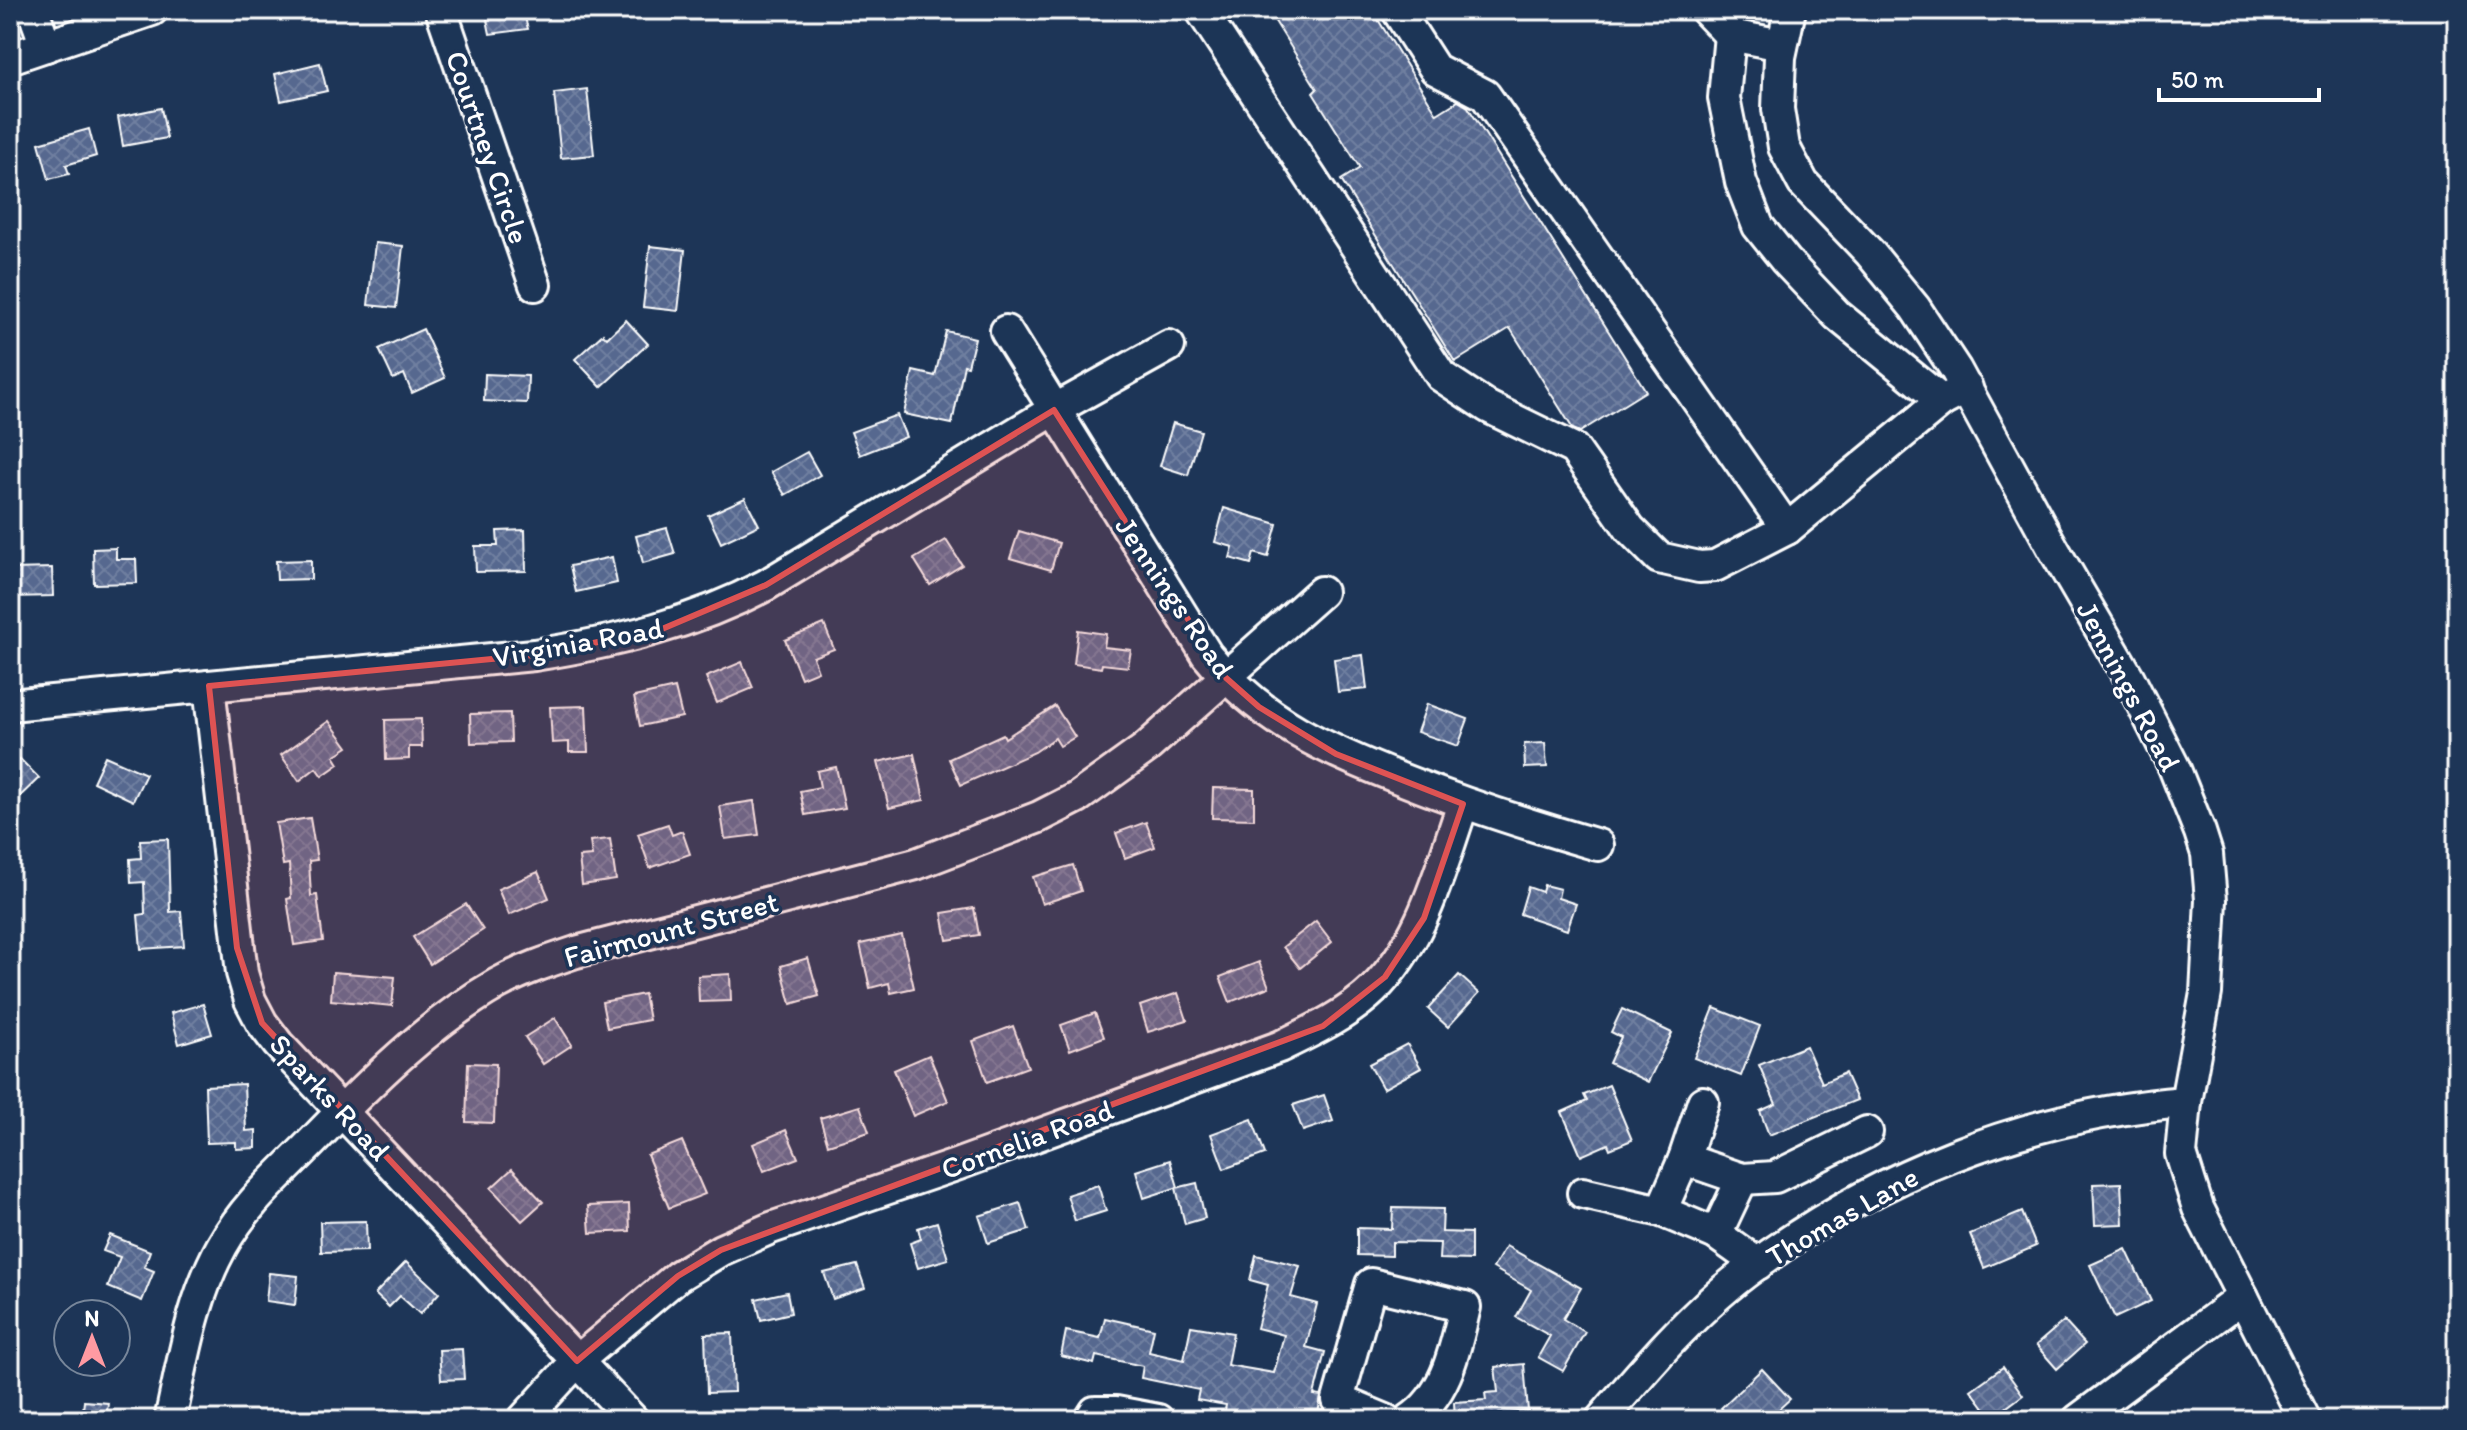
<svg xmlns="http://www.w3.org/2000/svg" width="2467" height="1430" font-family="Itim,sans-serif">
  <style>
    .building { fill: url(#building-cross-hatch); stroke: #fff; stroke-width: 2 }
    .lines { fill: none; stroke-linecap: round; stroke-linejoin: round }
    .minor-casing { stroke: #fff; stroke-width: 36 }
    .minor { stroke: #1d3557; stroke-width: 30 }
    .marked { fill: #de5353; fill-opacity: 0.2; stroke: #de5353; stroke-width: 6; stroke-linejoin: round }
    .labels { text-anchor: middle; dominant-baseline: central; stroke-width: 7; stroke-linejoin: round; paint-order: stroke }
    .street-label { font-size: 30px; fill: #fff; stroke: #1d3557 }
  </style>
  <defs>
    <pattern id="building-cross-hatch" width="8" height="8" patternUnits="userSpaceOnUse" patternTransform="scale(2)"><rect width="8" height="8" fill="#56688f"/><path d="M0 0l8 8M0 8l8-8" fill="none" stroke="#6f7fa0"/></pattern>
  </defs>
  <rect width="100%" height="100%" fill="#1d3557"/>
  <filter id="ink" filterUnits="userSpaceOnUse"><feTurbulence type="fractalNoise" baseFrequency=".0125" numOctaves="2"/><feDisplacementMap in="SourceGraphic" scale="16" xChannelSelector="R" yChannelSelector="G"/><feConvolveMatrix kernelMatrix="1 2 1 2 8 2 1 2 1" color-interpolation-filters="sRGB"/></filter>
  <g filter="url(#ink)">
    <!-- building -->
    <g class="building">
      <polygon points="485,10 523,10 528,29 490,34"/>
      <polygon points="1268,10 1372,10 1437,114 1458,101 1468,107 1646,391 1580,432 1573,429 1510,328 1455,362 1341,180 1360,168 1313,93 1317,89"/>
      <polygon points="320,63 327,91 281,101 275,74"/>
      <polygon points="587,89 594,155 561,158 554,93"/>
      <polygon points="161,108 167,138 123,146 118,117"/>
      <polygon points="89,129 96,156 66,165 69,174 49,179 39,143"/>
      <polygon points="375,243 403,246 396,308 368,305"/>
      <polygon points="650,246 685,250 678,311 643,307"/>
      <polygon points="626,320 648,344 601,387 575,359 603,334 607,338"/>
      <polygon points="423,329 445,378 412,393 404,374 393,379 379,349"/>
      <polygon points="946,331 975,338 968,366 964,365 952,424 904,414 913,371 935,376"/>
      <polygon points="485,374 528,376 527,403 484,401"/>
      <polygon points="897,415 906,437 860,455 851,432"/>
      <polygon points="1173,423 1201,431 1188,475 1160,466"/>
      <polygon points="807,452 820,475 785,495 771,472"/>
      <polygon points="745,498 759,525 721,543 708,515"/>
      <polygon points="1224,508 1277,524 1268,557 1254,553 1251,564 1230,558 1233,547 1215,542"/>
      <polygon points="667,528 675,554 643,563 636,536"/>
      <polygon points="525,530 526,571 476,572 475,546 498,546 497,531"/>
      <polygon points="1019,531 1059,543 1051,570 1010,558"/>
      <polygon points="946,540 962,565 930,585 914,559"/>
      <polygon points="116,548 116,559 136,559 137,583 94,584 93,549"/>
      <polygon points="612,557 617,583 576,592 570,566"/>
      <polygon points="311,560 311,579 277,580 276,561"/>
      <polygon points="52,568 53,596 10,597 10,569"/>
      <polygon points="824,624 834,649 813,657 818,671 801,678 785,640"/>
      <polygon points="1078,630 1106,634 1104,647 1131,650 1128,667 1102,664 1101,668 1074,664"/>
      <polygon points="1363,655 1367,689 1338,692 1334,659"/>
      <polygon points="742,662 753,688 717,703 706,677"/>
      <polygon points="675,688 682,717 640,726 634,697"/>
      <polygon points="1427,704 1468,719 1458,746 1417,732"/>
      <polygon points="586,706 588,752 569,752 569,742 552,743 550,707"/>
      <polygon points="1055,706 1075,737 1060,746 1055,738 1035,752 961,785 949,759 1003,734 1005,738"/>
      <polygon points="510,713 511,742 471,743 470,714"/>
      <polygon points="421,719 422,747 409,747 409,759 386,760 385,720"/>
      <polygon points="329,721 348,747 334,756 339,764 322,776 316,768 299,781 281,755"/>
      <polygon points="1545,743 1547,767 1525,768 1524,744"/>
      <polygon points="914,754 924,800 889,808 878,762"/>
      <polygon points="105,756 146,774 133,801 93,782"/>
      <polygon points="20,759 39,778 10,806 10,769"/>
      <polygon points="836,767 845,808 805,815 800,791 820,787 817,771"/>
      <polygon points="1213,788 1254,789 1254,819 1212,818"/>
      <polygon points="754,801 759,835 725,839 720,806"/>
      <polygon points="310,818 317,860 309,861 311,896 317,895 323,941 294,945 287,899 291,898 289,864 283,865 276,823"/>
      <polygon points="1146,822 1155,847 1125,858 1116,833"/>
      <polygon points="668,824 672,835 682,831 690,854 650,868 638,834"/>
      <polygon points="168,839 170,912 181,911 184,946 141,949 138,915 145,914 144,882 131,883 130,859 141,858 140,840"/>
      <polygon points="610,839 616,880 582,885 579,857 592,856 590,841"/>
      <polygon points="1073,865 1081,891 1042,904 1033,877"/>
      <polygon points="538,872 549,898 509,915 498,889"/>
      <polygon points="1544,885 1560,889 1558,898 1576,904 1567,930 1520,914 1528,887 1542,892"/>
      <polygon points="466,904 483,930 430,964 413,937"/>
      <polygon points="974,908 979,935 947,940 942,913"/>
      <polygon points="1316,921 1332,942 1300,968 1283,947"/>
      <polygon points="902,935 914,988 891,993 889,983 870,988 860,944"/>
      <polygon points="808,958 819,996 791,1004 781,966"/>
      <polygon points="1259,962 1269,987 1230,1002 1220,977"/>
      <polygon points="333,972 395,977 392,1006 331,1000"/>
      <polygon points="730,974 731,1001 699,1002 698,976"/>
      <polygon points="1459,975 1479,993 1448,1027 1428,1009"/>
      <polygon points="1178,993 1187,1020 1148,1032 1140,1006"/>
      <polygon points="644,994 649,1020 607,1028 602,1002"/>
      <polygon points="203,1004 212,1034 179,1044 171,1013"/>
      <polygon points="1714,1008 1760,1026 1741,1076 1694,1058"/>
      <polygon points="1622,1009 1672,1033 1648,1082 1609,1063 1621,1037 1611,1032"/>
      <polygon points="1095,1013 1104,1037 1070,1050 1061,1025"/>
      <polygon points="555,1018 572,1045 543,1064 525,1037"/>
      <polygon points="1013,1026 1028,1067 987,1082 973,1041"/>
      <polygon points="1407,1044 1421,1068 1383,1089 1369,1064"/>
      <polygon points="1806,1046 1822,1083 1845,1073 1857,1100 1769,1135 1760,1111 1776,1104 1759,1065"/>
      <polygon points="929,1055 948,1101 913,1116 894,1070"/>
      <polygon points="468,1063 496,1064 494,1123 466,1122"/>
      <polygon points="244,1084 246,1131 256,1130 256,1148 236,1149 236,1142 207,1143 205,1086"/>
      <polygon points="1609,1085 1632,1140 1610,1149 1608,1144 1581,1156 1562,1112 1587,1101 1584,1095"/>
      <polygon points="1324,1095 1333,1121 1303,1131 1293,1105"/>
      <polygon points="860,1106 869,1132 828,1145 820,1118"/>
      <polygon points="1252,1119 1265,1154 1224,1169 1211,1134"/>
      <polygon points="786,1130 798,1158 764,1171 753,1144"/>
      <polygon points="682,1141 705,1194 669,1208 647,1155"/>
      <polygon points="1170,1160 1178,1187 1144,1198 1136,1171"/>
      <polygon points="512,1169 543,1202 522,1221 491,1188"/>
      <polygon points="1197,1183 1205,1218 1185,1224 1176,1188"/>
      <polygon points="2121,1183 2123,1224 2095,1225 2093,1184"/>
      <polygon points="1098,1185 1106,1211 1075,1221 1067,1195"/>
      <polygon points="1020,1203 1029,1230 988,1243 979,1216"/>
      <polygon points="629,1204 630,1231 590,1233 588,1206"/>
      <polygon points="1393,1208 1443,1209 1442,1232 1471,1233 1471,1260 1439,1259 1440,1243 1392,1242 1392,1256 1357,1255 1357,1228 1392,1229"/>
      <polygon points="2022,1212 2036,1246 1984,1268 1970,1234"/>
      <polygon points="366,1221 367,1251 321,1252 320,1222"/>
      <polygon points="937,1222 948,1259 918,1268 910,1243 921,1239 918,1228"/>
      <polygon points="110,1235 150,1251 144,1267 154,1271 142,1301 108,1287 120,1257 103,1251"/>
      <polygon points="1506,1246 1581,1288 1563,1319 1585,1332 1563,1371 1538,1357 1550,1336 1516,1317 1531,1290 1493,1268"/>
      <polygon points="2126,1249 2151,1301 2115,1318 2090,1265"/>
      <polygon points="1256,1255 1300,1266 1291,1297 1317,1304 1306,1347 1325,1352 1314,1395 1321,1396 1317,1420 1223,1420 1226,1405 1197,1400 1199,1390 1141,1378 1143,1366 1096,1356 1094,1364 1061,1356 1066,1331 1100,1338 1105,1318 1154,1329 1149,1352 1184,1360 1191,1326 1233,1333 1227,1365 1274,1373 1284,1335 1257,1328 1268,1285 1250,1280"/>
      <polygon points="406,1262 439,1293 420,1314 400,1296 389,1307 375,1294"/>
      <polygon points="857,1265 865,1288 833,1299 824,1273"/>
      <polygon points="269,1273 298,1276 295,1305 266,1301"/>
      <polygon points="787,1292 791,1313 761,1320 756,1299"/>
      <polygon points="2064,1321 2085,1344 2057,1369 2036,1345"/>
      <polygon points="732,1333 734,1392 707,1393 705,1334"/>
      <polygon points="462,1349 464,1379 441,1380 439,1350"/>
      <polygon points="1524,1364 1528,1411 1499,1414 1499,1420 1455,1420 1454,1402 1486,1400 1485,1393 1498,1392 1495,1367"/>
      <polygon points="2003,1367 2023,1395 1992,1418 1971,1390"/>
      <polygon points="1762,1369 1790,1399 1767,1420 1732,1420 1721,1408"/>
      <polygon points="84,1401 108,1403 106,1420 82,1420"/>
    </g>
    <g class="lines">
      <defs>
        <g id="minor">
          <polyline points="33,10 46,46"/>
          <polyline points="441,10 535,285"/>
          <polyline points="1201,10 1441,376 1488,407 1574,449 1630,529 1659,558 1699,567 1715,566 1787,529"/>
          <polyline points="1397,10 1435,69 1485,95 1787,529 1942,401 1967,388"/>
          <polyline points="1706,10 1730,35 1782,45"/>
          <polyline points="1790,10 1780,57 1778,109 1784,147 1803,183 1870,253 1915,308 1956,370 2053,548 2129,678 2174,767 2200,832 2207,854 2211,900 2206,993 2186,1102 2181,1154 2198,1208 2305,1420"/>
          <polyline points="1730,35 1724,98 1741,182 1758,226 1786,261 1837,315 1942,401"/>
          <polyline points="10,58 152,10"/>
          <path d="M1006 331 1207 655C1262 722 1327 750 1406 781 1469 806 1532 826 1598 845"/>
          <polyline points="209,686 242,973 250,1000 262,1023 278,1044 633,1420"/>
          <path d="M10 705 534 655C616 642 692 624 766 585L1054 410 1169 346"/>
          <polyline points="1684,1159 1742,1179 1775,1177 1867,1132"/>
          <polyline points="1583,1193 1661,1211 1716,1234 1758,1264"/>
          <polyline points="1661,1211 1684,1159 1703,1102"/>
          <polyline points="1716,1234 1742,1179"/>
          <path d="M170 1420C184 1359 191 1302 222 1246 246 1203 279 1176 313 1141 367 1085 429 1023 497 984 522 970 549 961 576 952L916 864 1039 817 1078 797 1146 748 1321 592"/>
          <path d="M523 1420 577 1361 678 1276 721 1250 771 1228 956 1165 1279 1047C1312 1031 1347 1015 1373 990 1424 940 1440 869 1463 804"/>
          <polyline points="1090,1420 1095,1412 1116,1412 1158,1420"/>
          <path d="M1386 1420 1338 1400 1371 1284 1465 1307C1455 1349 1447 1395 1409 1420"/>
          <path d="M1601 1420C1645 1368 1691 1314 1745 1273 1872 1176 2027 1114 2186 1102"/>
          <polyline points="2078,1420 2243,1297"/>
        </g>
      </defs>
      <!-- minor casing -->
      <use href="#minor" class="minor-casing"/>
      <!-- minor -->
      <use href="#minor" class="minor"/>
    </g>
  </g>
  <!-- marked area -->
  <path class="marked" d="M1054 410 1225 677 1259 707 1336 754 1463 804 1424 918 1385 977 1323 1026 721 1250 678 1276 577 1361 262 1023 237 948 209 686 534 655 662 629 766 585Z"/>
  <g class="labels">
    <!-- street labels -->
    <g class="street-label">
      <text transform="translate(488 147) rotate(71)">Courtney Circle</text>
      <text transform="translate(1175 597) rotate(56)">Jennings Road</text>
      <text transform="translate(578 642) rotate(-10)">Virginia Road</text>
      <text transform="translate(2129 686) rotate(62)">Jennings Road</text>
      <text transform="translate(671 929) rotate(-15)">Fairmount Street</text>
      <text transform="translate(330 1097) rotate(47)">Sparks Road</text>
      <text transform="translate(1027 1139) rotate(-20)">Cornelia Road</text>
      <text transform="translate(1842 1216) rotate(-30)">Thomas Lane</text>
    </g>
  </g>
  <!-- margin -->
  <rect width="2467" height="1430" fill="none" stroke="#1d3557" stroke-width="40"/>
  <rect x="20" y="20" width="2427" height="1390" fill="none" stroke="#fff" stroke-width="3" filter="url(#ink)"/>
  <!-- north arrow -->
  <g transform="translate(92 1338)"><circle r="38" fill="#1d3557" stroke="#77869a" stroke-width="2"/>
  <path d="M0-6L14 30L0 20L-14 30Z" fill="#ff9aa2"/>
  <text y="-12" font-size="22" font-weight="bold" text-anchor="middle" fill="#ffffff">N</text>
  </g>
  <!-- scale -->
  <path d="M2159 88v12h160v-12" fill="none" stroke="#ffffff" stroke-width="4"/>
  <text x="2171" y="88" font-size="24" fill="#ffffff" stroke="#1d3557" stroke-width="6" paint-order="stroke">50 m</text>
</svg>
